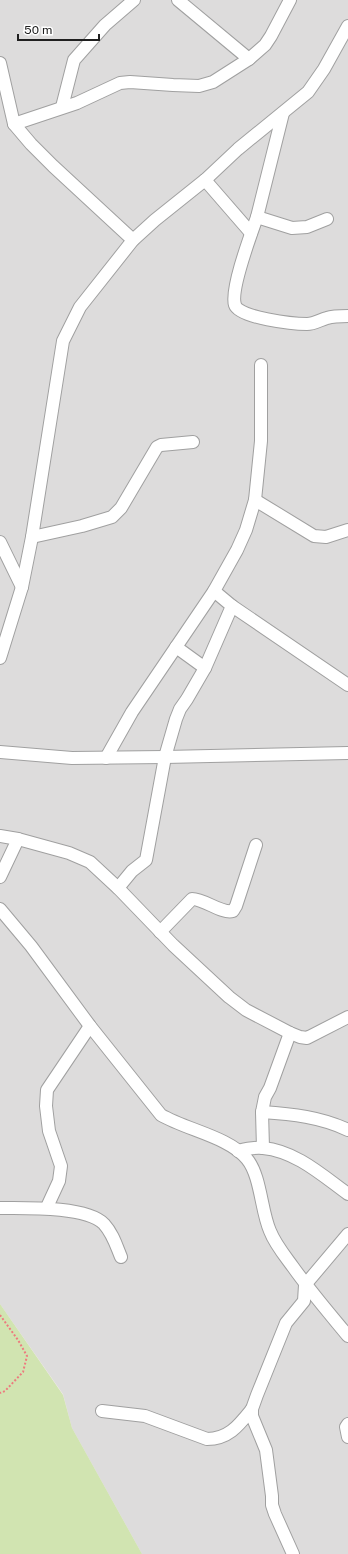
<svg xmlns="http://www.w3.org/2000/svg" width="348" height="1554" font-family="'Public Sans',sans-serif">
  <style>
    .residential { fill: #dddcdc }
    .grass { fill: #d1e4b1 }
    .lines { fill: none; stroke-linecap: round; stroke-linejoin: round }
    .minor-casing { stroke: #a0a0a0; stroke-width: 14 }
    .path { stroke: #ed7a7e; stroke-width: 2; stroke-dasharray: 2 2; stroke-linecap: butt }
    .minor { stroke: #fff; stroke-width: 12 }
  </style>
  <rect width="100%" height="100%" fill="#efebe6"/>
  <!-- residential -->
  <polygon class="residential" points="0,0 348,0 348,1554 142,1554 72,1428 63,1394 0,1304"/>
  <!-- grass -->
  <polygon class="grass" points="0,1304 63,1395 72,1428 142,1554 0,1554"/>
  <g class="lines">
    <defs>
      <g id="minor">
        <polyline points="178,0 249,59"/>
        <polyline points="0,63 14,124 31,144 53,166 133,240"/>
        <polyline points="62,107 74,60 105,25 134,0"/>
        <polyline points="283,113 257,217 292,228 307,227 327,219"/>
        <polyline points="14,124 77,103 120,83 130,82 173,85 199,86 213,82 249,59 265,45 271,36 290,0"/>
        <polyline points="205,180 251,233"/>
        <path d="M257 217C251 234 230 290 235 305 239 318 294 324 307 324 314 324 320 320 327 318 333 316 341 316 348 316"/>
        <polyline points="255,500 314,536 326,537 348,530"/>
        <polyline points="32,537 82,526 112,517 121,508 157,447 161,445 193,442"/>
        <polyline points="0,542 22,587"/>
        <polyline points="232,606 348,685"/>
        <polyline points="176,647 205,668"/>
        <polyline points="0,658 22,587 32,537 63,341 80,307 133,240 155,220 205,180 238,149 308,92 324,69 348,26"/>
        <polyline points="0,752 72,758 165,757 348,753"/>
        <polyline points="106,758 132,712 214,591 237,550 246,530 255,500 261,441 261,365"/>
        <polyline points="0,836 18,839 69,853 90,862 118,888 173,945 229,997 246,1010 290,1033 300,1037 307,1038 348,1017"/>
        <polyline points="0,877 18,839"/>
        <polyline points="118,888 132,871 146,860 165,757 176,719 180,709 187,699 205,668 232,606 214,591"/>
        <path d="M0 909 31 946 90 1026 161 1115C187 1130 229 1137 247 1159 261 1176 261 1211 270 1231 275 1244 285 1256 293 1267 310 1291 329 1313 348 1336"/>
        <path d="M160 932 192 899C205 899 221 914 233 911L236 906 256 845"/>
        <path d="M262 1112C292 1114 321 1117 348 1130"/>
        <polyline points="263,1148 262,1112 265,1097 270,1088 290,1033"/>
        <path d="M238 1151C246 1149 255 1147 263 1148 296 1151 323 1176 348 1194"/>
        <polyline points="47,1207 59,1181 61,1166 49,1131 46,1106 47,1090 90,1026"/>
        <path d="M0 1208C25 1208 87 1206 104 1224 113 1234 116 1245 121 1257"/>
        <path d="M102 1411 145 1416 207 1439C229 1439 239 1425 252 1409"/>
        <polyline points="348,1424 346,1427 348,1437"/>
        <polyline points="293,1554 275,1514 272,1505 272,1496 266,1450 252,1416 252,1409 257,1395 286,1323 304,1301 305,1285 348,1234"/>
      </g>
    </defs>
    <!-- minor casing -->
    <use href="#minor" class="minor-casing"/>
    <!-- path -->
    <polyline class="path" points="0,1315 18,1340 27,1356 23,1372 5,1391 0,1393"/>
    <!-- minor -->
    <use href="#minor" class="minor"/>
  </g>
  <!-- scale -->
  <path d="M18 34v6h81v-6" fill="none" stroke="#1f1f1f" stroke-width="2"/>
  <text x="24" y="34" font-size="12" fill="#1f1f1f" stroke="#ffffff" stroke-width="3" paint-order="stroke">50 m</text>
</svg>
